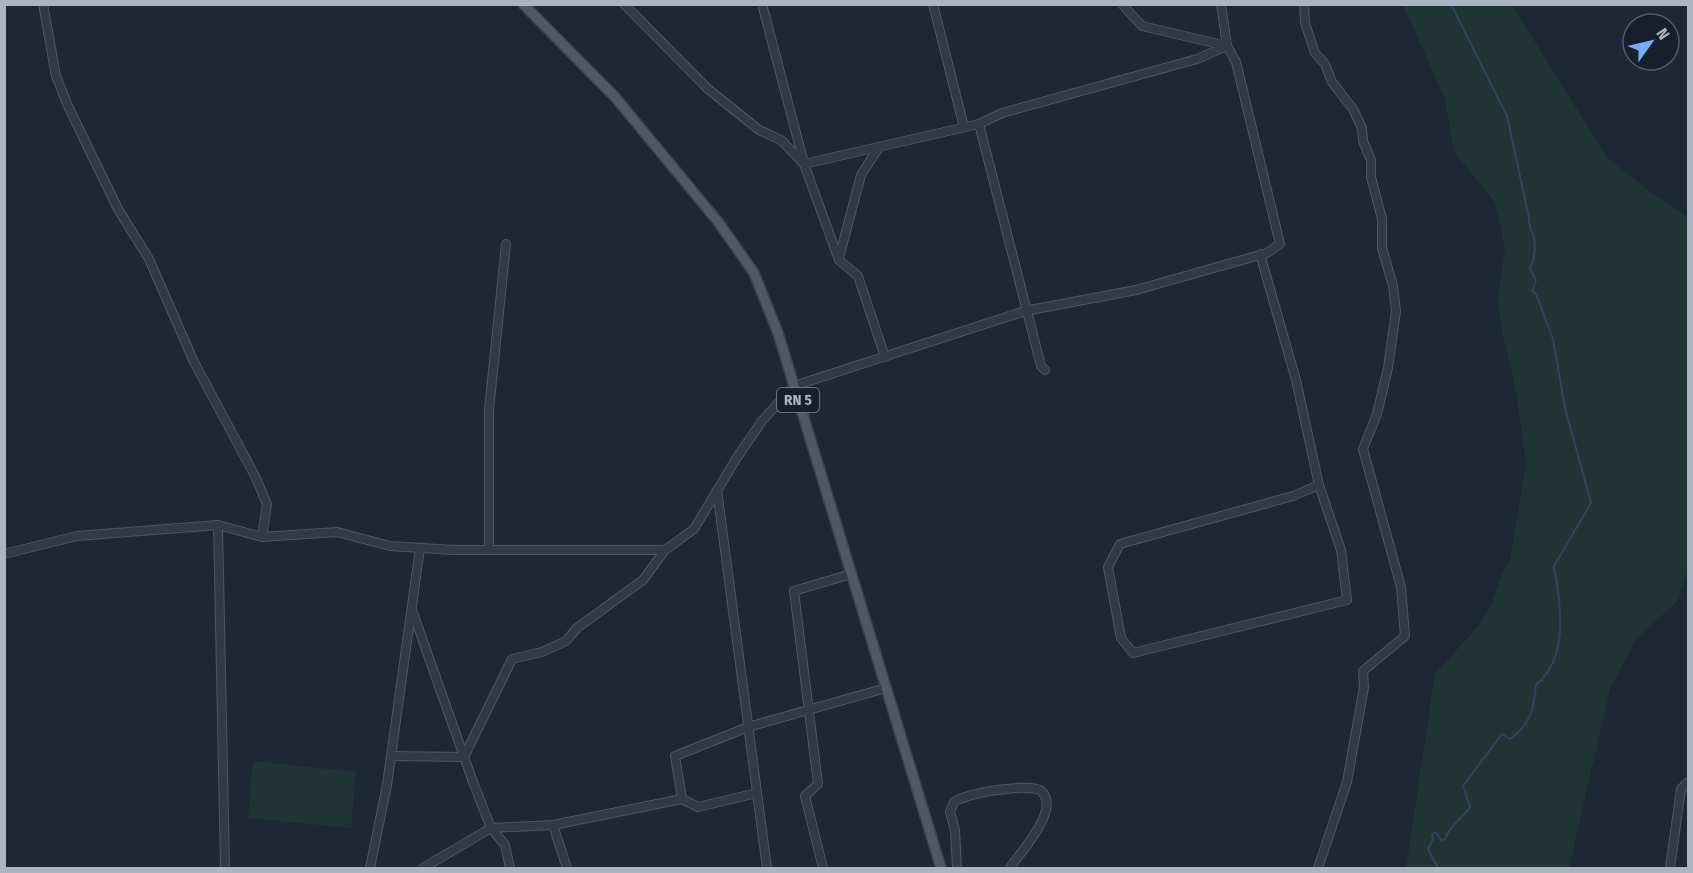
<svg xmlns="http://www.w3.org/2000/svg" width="1693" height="873" font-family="'Fira Sans Condensed',sans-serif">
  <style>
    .green { fill: #203436 }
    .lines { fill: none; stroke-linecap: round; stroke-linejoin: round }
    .stream { stroke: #30435d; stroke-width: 2 }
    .minor-casing { stroke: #4e5764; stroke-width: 10 }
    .major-casing { stroke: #3a434f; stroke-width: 12 }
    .minor { stroke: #313a46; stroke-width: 8 }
    .major { stroke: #4f5966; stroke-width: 9 }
    .labels { text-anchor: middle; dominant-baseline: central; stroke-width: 4.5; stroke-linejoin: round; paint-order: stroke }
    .shield { fill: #171f2a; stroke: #7e8795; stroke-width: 1.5 }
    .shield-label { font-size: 15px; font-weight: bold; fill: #aab4c3 }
  </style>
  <rect width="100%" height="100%" fill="#1e2835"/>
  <!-- green -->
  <g class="green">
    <polygon points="1403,5 1512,5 1606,156 1645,188 1688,217 1688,570 1678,601 1636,639 1610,689 1569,868 1406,868 1435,674 1480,624 1492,604 1499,581 1510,560 1526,463 1516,391 1500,322 1498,297 1505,249 1500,224 1494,201 1454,152 1445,99"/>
    <polygon points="253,761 356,772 351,828 248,818"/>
  </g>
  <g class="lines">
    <!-- stream -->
    <path class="stream" d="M1438 868 1428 849 1433 839 1432 835 1436 832 1441 840 1445 839C1449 826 1462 819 1470 807L1463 786 1502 734 1510 739C1530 725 1534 709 1536 685 1569 658 1561 604 1554 566L1591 503 1565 408 1553 339 1536 294 1532 291 1536 280 1530 269C1534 260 1536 249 1534 238 1532 231 1528 226 1529 218L1507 116 1451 4"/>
    <defs>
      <g id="minor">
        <polyline points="43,4 56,76 68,106 118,209 149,259 194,362 255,476 267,504 262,537"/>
        <polyline points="624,4 708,89 759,130 781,140 804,164"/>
        <polyline points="762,4 804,163"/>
        <polyline points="933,4 964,127"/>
        <polyline points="1122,4 1142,26 1227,46"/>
        <polyline points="1304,4 1305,23 1315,53 1325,64 1332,82 1353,109 1362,128 1363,141 1371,160 1371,177 1382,219 1382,248 1393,286 1396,311 1388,368 1377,414 1363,449 1401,587 1405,636 1363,671 1364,687 1347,782 1318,868"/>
        <polyline points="979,124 1041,366 1045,370"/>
        <polyline points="1260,254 1296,380 1319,485 1293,496 1120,544 1108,567 1121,638 1133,653 1347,600 1341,550 1319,485"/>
        <polyline points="839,258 861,175 879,147"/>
        <polyline points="885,357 858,276 839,260 804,164 979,124 1002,113 1197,59 1227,46"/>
        <polyline points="717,490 767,868"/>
        <polyline points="218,525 225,868"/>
        <polyline points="489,550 489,410 506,244"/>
        <polyline points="4,554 77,536 218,525 262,537 337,532 390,546 453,550 665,550 694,529 736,459 762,421 794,386 1025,311 1136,290 1267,253 1280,244 1236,62 1227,46 1221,4"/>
        <polyline points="412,610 473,782 491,828 505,845 510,868"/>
        <polyline points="391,756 464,757 512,659 542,652 566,641 577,628 643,580 665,550"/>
        <polyline points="682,799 675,756 748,727 886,688"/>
        <polyline points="553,825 567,868"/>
        <polyline points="370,868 387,785 420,548"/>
        <polyline points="423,868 491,828 553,825 682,799 698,807 757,793"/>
        <polyline points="823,868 805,796 818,784 794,591 851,574"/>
        <path d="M957 868 955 830 950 812 954 802C971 792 1023 784 1040 790 1063 808 1020 852 1010 868"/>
        <polyline points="1670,868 1681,789 1688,782"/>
      </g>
      <polyline id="major" points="523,4 615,97 719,223 754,273 778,333 941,868"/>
    </defs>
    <!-- minor casing -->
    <use href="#minor" class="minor-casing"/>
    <!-- major casing -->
    <use href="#major" class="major-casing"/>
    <!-- minor -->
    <use href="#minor" class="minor"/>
    <!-- major -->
    <use href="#major" class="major"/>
  </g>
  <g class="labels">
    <!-- shield labels -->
    <rect class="shield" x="777" y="388" width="42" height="24" rx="4.5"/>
    <g class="shield-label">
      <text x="798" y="400">RN 5</text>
    </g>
  </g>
  <!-- border -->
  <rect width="1693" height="873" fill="none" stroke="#aab4c3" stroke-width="12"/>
  <!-- north arrow -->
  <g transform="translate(1651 42) rotate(56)"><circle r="28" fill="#171f2a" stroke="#525b67" stroke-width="1.5"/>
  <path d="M0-4.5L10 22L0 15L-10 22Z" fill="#78abfb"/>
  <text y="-9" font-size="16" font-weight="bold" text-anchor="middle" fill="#aab4c3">N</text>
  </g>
</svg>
